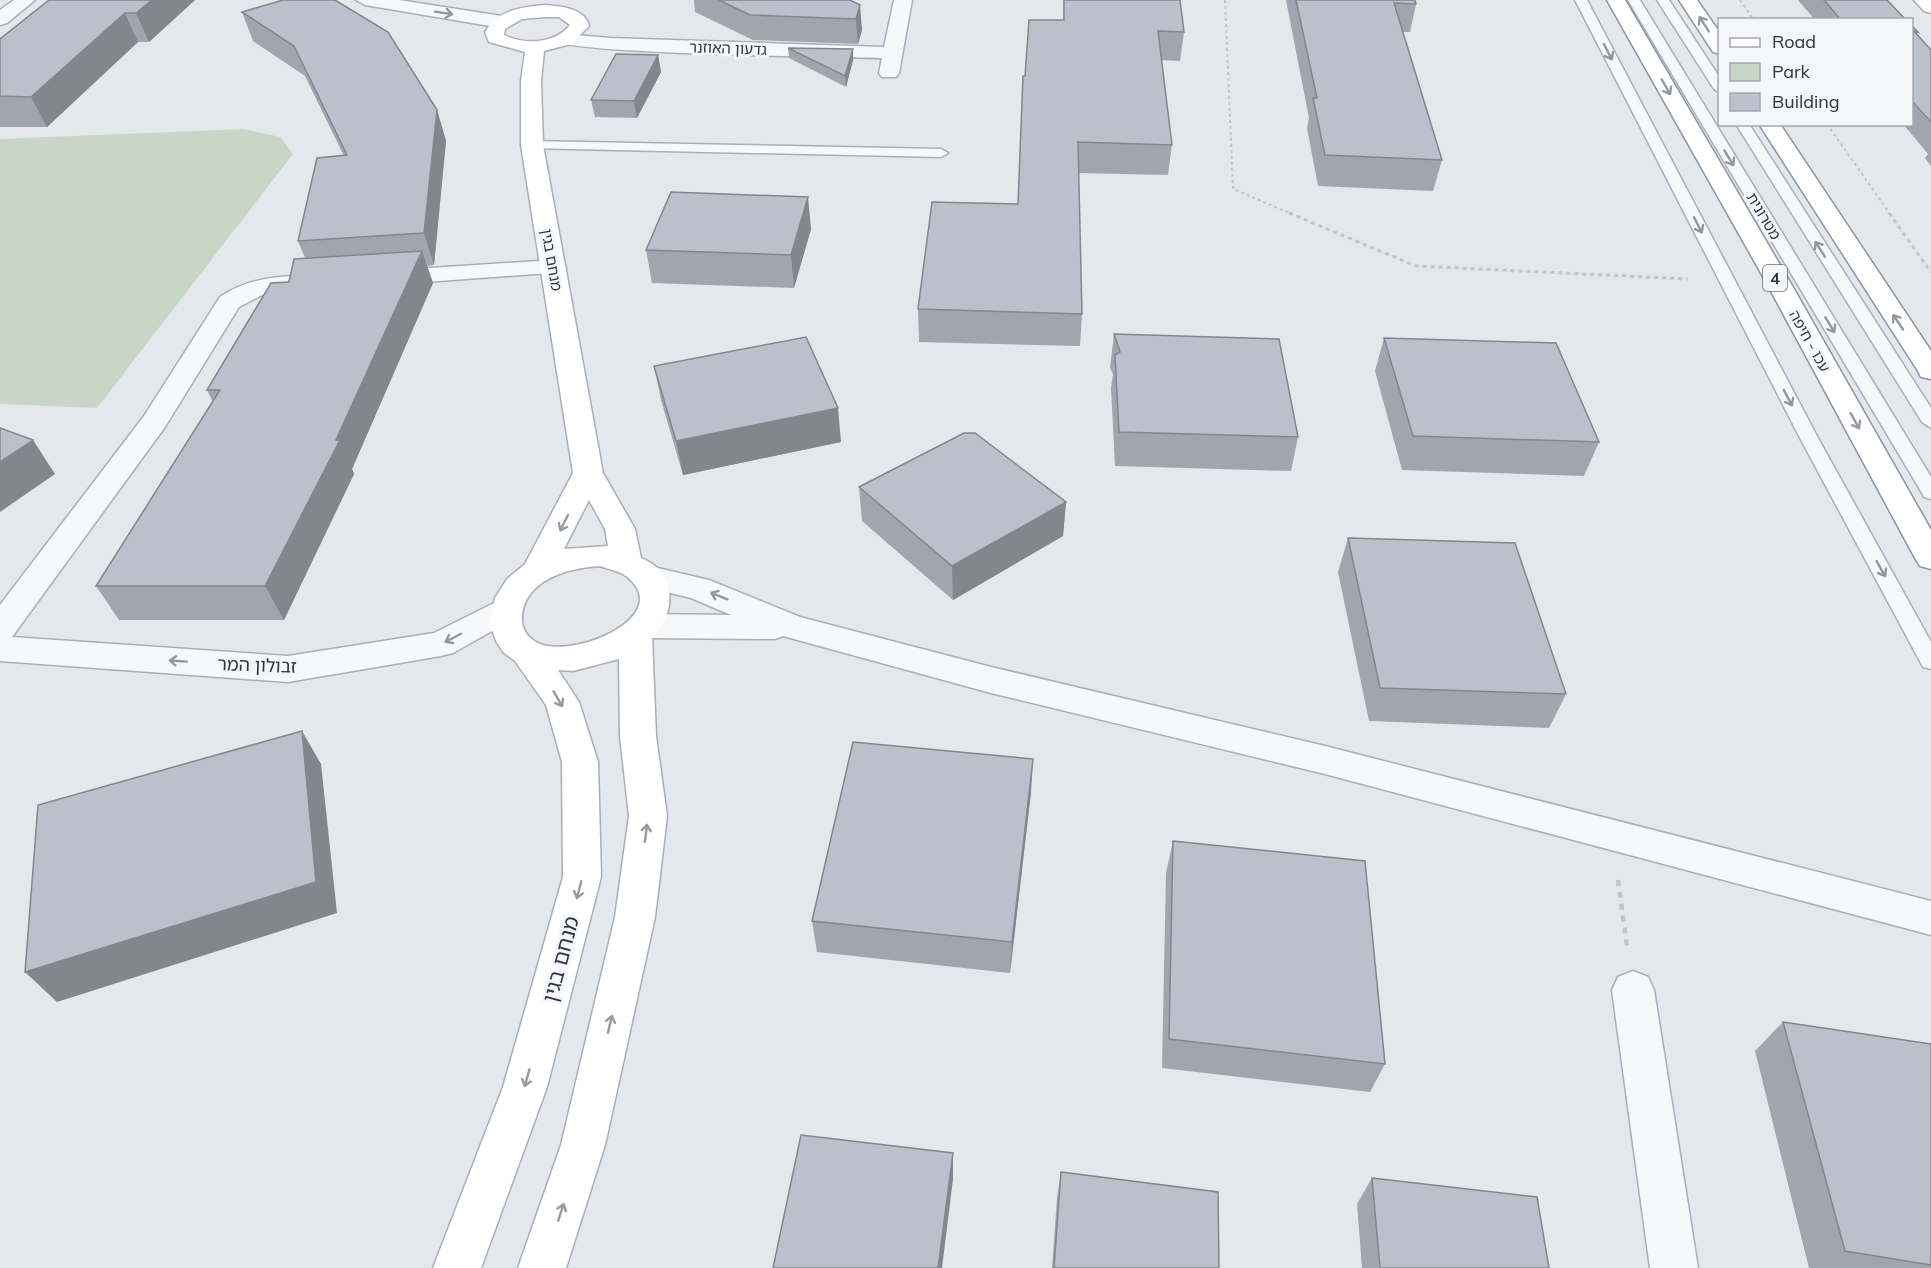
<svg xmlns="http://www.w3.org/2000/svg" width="1931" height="1268" font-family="Mulish,'Noto Sans Hebrew',sans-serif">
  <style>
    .green { fill: #c9d6c5 }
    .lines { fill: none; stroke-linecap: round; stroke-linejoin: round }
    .lane-casing { stroke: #a9aeb7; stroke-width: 3 }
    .street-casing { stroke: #a9aeb7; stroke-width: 3 }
    .secondary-casing { stroke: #a9aeb7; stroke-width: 3 }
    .highway-casing { stroke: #8b94a3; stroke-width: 3 }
    .path-far2 { stroke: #c2c5cb; stroke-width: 2; stroke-dasharray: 3 3; stroke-linecap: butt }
    .path-far1 { stroke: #c2c5cb; stroke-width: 3; stroke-dasharray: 4 4; stroke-linecap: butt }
    .path { stroke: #c2c5cb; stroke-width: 4.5; stroke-dasharray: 6 6; stroke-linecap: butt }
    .lane { fill: #f7f8fa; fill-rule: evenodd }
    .street { fill: #f7f8fa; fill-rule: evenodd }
    .secondary { fill: #fff; fill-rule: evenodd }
    .highway { fill: #fff; fill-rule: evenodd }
    .wall { fill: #a1a5ae }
    .shaded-wall { fill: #83868d }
    .building { fill: #bbc0ca; stroke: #83868d; stroke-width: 1.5 }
    .oneway { stroke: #9196a0 }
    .oneway2 { stroke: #959aa2 }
    .labels { text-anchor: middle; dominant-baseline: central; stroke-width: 6; stroke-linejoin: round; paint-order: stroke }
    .far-street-label { font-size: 15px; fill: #2b3445; stroke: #f4f6f9 }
    .shield { fill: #f4f6f9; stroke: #676e7b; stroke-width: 1.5 }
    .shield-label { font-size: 16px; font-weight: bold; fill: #2b3445 }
    .street-label { font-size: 18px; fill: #2b3445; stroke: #f4f6f9 }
    .near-street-label { font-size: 21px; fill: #2b3445; stroke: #f4f6f9 }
  </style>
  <rect width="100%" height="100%" fill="#e4e7ec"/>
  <!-- green -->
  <polygon class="green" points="244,129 280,137 293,154 97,408 0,404 0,139"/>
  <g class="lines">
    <defs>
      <g id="lane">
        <polygon points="1575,0 1587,0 1818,438 1931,642 1931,669 1923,667 1800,438"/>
        <polygon points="1628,0 1640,0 1931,477 1931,499 1924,497 1922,493"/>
        <polygon points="1657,0 1669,0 1720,78 1720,93 1714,89"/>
        <polygon points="1736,124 1749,124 1931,408 1931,428 1922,422"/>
        <polygon points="532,141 941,149 948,153 941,157 527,148 525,145"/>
      </g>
      <g id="street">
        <polygon points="14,0 35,0 7,23 0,25 0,10"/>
        <polygon points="356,0 399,0 502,16 511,22 502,28 365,5"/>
        <path d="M894 0H912L899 73 896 77H882L879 73 882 58C845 57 564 54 554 40L564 34 610 38 884 47Z"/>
        <polygon points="554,260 563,262 566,267 563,272 385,285 376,283 373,278 376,273 385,271"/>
        <path d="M315 275 324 277 327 282 324 287 264 294 239 307 165 427 12 637 288 656 434 633 504 598 515 602 520 610 515 618 453 653 441 656 288 682 0 661V605L144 416 220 297C248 277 282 276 315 275Z"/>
        <polygon points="649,566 709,580 800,617 991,667 1325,746 1931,901 1931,935 1325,774 991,693 783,636 775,639 644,638 632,634 628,626 632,618 644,614 731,615 691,598 638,585 633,577 638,569"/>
        <polygon points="1633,971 1648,977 1654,990 1698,1268 1650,1268 1612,990 1618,977"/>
      </g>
      <g id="secondary">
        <polygon points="1914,0 1931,0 1931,13 1924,11"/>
        <path d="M545 5C560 6 585 8 589 26L571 44 544 51 541 81 543 145 603 473 635 529 641 558C677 572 677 613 652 637L656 736 667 816 655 917 605 1145 566 1268H518L561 1145 615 917 629 816 620 736 619 659 573 671 558 670 579 702 598 762 601 877 547 1087 481 1268H433L503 1087 563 877 562 762 546 705 515 661 504 653 497 643 489 623 495 598 507 579 525 564 573 473 521 145V81L525 52 489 42 485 32C498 10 521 7 545 5ZM545 17H559L570 25C555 44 525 45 504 35L505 29 522 19ZM589 500 605 529 608 546 564 549ZM600 566C608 569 619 571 626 576 676 615 578 658 540 644 530 640 522 631 522 620 522 580 568 568 600 566Z"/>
      </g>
      <g id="highway">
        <polygon points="1607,0 1625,0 1790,282 1931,530 1931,569 1920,566 1915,558 1766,282"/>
        <polygon points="1679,0 1697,0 1720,33 1720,54 1713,52"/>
        <polygon points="1759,124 1780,124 1931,351 1931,379 1921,377 1918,371"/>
      </g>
    </defs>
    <!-- lane casing -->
    <use href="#lane" class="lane-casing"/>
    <!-- street casing -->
    <use href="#street" class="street-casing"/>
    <!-- secondary casing -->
    <use href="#secondary" class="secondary-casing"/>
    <!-- highway casing -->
    <use href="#highway" class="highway-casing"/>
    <!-- path-far2 -->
    <g class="path-far2">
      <polyline points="1225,0 1233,189 1292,214"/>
      <polyline points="1740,0 1754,20"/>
      <polyline points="1827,124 1890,214"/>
    </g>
    <!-- path-far1 -->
    <g class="path-far1">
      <polyline points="1289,213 1416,266 1688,279"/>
      <polyline points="1889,213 1931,272"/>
    </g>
    <!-- path -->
    <polyline class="path" points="1618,880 1627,947"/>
    <!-- lane -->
    <use href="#lane" class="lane"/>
    <!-- street -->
    <use href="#street" class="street"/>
    <!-- secondary -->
    <use href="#secondary" class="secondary"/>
    <!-- highway -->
    <use href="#highway" class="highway"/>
  </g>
  <!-- wall -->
  <g class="wall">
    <polygon points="49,0 195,0 149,42 138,42 47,127 0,127 0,39"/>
    <polygon points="694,0 850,0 862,30 858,44 753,40 695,12"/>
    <polygon points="1064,0 1184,32 1180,61 1161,60 1172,145 1168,175 1078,173 1082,314 1080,346 919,342 918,309 1018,204 1025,76 1063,20"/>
    <polygon points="1286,0 1415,0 1416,4 1410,32 1402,32 1442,160 1433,191 1318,186 1307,128 1309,118"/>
    <polygon points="1798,0 1887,0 1906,20 1815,20"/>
    <polygon points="242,12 437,110 446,141 434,265 427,266 433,283 352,469 354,474 284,620 119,620 96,586 213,402 207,390 305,258 298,241 344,156 305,76 253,41"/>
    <polygon points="1911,25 1918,32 1916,34 1931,50 1931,166 1925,158 1928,154 1903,124 1911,124"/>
    <polygon points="788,48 853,60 846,87 789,58"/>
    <polygon points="658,55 661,72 637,118 595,117 591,100"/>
    <polygon points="811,229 794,288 652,283 646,250"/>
    <polygon points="1114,334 1298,437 1291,471 1115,466 1111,388 1113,374 1110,368"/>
    <polygon points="1384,338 1599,442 1584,476 1402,470 1375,371"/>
    <polygon points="654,366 841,442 683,475 661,400"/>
    <polygon points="859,487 1066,502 1063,536 953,600 862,521"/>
    <polygon points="1348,538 1566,694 1549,728 1369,721 1338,572"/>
    <polygon points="1031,792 1010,973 817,952 812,921"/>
    <polygon points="1173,841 1385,1064 1370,1092 1162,1068 1166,873"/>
    <polygon points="1783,1022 1931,1044 1931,1268 1809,1268 1755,1051"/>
    <polygon points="1061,1172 1219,1268 1052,1268 1057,1198"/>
    <polygon points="1372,1178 1549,1268 1362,1268 1357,1204"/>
  </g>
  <!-- shaded-wall -->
  <g class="shaded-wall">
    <polygon points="152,0 195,0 149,42 136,13"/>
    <polygon points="860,5 862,30 858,44 856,19"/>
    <polygon points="125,13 138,42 47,127 31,97"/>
    <polygon points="853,49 853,60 846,87 845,76"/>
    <polygon points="658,55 661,72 637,118 634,101"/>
    <polygon points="437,110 446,141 434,265 424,233"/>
    <polygon points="808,197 811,229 794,288 791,255"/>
    <polygon points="422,251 433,283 352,469 354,474 284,620 265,586 336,440"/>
    <polygon points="838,408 841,442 683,475 676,441"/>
    <polygon points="33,440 55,474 0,512 0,462"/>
    <polygon points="1066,502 1063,536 953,600 952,566"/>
    <polygon points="302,731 321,764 337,913 57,1002 25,972"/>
    <polygon points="1033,759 1031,792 1010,973 1012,942"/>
    <polygon points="953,1153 953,1179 942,1268 938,1268"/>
  </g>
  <!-- building -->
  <g class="building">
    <polygon points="49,0 152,0 136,13 125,13 31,97 0,96 0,39"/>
    <polygon points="283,0 335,0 388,32 437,110 424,233 298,241 317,158 347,155 294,46 242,12"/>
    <polygon points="719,0 850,0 860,5 856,19 750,15"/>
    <polygon points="1064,0 1180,0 1184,32 1158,31 1172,145 1078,142 1082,314 918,309 932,202 1018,204 1023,76 1025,76 1029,20 1064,20"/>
    <polygon points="1296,0 1415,0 1416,4 1394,3 1442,160 1325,155 1313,98 1317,98"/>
    <polygon points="1824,0 1887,0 1906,20 1841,20"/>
    <polygon points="1911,25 1918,32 1914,31 1931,50 1931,122 1911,100"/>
    <polygon points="788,48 853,49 845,76"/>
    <polygon points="616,54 658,55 634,101 591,100"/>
    <polygon points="671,192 808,197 791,255 646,250"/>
    <polygon points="422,251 336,440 340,440 265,586 96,586 220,390 207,390 271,283 289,282 294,259"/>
    <polygon points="1114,334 1279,339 1298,437 1119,432 1115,355 1120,352"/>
    <polygon points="806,337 838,408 676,441 654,366"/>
    <polygon points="1384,338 1556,343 1599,442 1413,436"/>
    <polygon points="0,428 33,440 0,462"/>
    <polygon points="964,433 975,433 1066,502 952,566 859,487"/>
    <polygon points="1348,538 1515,543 1566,694 1380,688"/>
    <polygon points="302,731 316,882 25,972 38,805"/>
    <polygon points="853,742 1033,759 1012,942 812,921"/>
    <polygon points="1173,841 1365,861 1385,1064 1169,1039"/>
    <polygon points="1783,1022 1931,1044 1931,1265 1845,1251"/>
    <polygon points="801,1135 953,1153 938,1268 773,1268"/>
    <polygon points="1061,1172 1218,1192 1219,1268 1054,1268"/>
    <polygon points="1372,1178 1537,1197 1549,1268 1380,1268"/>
  </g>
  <!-- one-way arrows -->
  <defs><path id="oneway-shaft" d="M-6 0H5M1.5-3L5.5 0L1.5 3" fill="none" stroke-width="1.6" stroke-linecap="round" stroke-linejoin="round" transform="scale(1.5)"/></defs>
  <g class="oneway">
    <use href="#oneway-shaft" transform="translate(444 13) rotate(9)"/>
    <use href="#oneway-shaft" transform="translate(1608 52) rotate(63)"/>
    <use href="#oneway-shaft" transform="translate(1729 158) rotate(59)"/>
    <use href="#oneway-shaft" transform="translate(1698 225) rotate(63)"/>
    <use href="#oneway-shaft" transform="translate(1820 249) rotate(-122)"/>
    <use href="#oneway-shaft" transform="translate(1830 325) rotate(59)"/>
    <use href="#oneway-shaft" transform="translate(1788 398) rotate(62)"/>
    <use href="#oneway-shaft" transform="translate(1881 569) rotate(61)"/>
    <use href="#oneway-shaft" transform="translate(719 596) rotate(-158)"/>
    <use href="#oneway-shaft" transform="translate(453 638) rotate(152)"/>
    <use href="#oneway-shaft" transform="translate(178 661) rotate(-176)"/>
  </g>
  <g class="oneway2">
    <use href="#oneway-shaft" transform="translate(1704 24) rotate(-123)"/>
    <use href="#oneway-shaft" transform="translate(1666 87) rotate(60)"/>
    <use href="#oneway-shaft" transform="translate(1898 322) rotate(-124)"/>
    <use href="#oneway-shaft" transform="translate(1855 421) rotate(61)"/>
    <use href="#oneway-shaft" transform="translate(564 523) rotate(116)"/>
    <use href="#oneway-shaft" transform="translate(558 699) rotate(60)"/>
    <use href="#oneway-shaft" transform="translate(646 833) rotate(-83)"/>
    <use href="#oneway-shaft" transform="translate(579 890) rotate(105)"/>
    <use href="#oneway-shaft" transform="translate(610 1024) rotate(-77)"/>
    <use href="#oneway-shaft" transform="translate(527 1078) rotate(106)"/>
    <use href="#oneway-shaft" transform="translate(561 1212) rotate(-72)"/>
  </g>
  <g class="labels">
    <!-- far-street labels -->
    <g class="far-street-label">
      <text transform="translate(728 48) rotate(2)">גדעון האוזנר</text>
      <text transform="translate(1764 216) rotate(59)">מטרונית</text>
      <text transform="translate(552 260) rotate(80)">מנחם בגין</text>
      <text transform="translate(1810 341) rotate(61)">עכו - חיפה</text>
    </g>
    <!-- shield labels -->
    <rect class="shield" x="1763" y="265" width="24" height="26" rx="4.5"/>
    <g class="shield-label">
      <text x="1775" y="278">4</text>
    </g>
    <!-- street labels -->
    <g class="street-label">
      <text transform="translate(257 665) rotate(2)">זבולון המר</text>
    </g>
    <!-- near-street labels -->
    <g class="near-street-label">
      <text transform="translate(560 959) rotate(-75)">מנחם בגין</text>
    </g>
  </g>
  <!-- legend -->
  <rect x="1718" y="18" width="195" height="108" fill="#f4f6f9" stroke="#a4a8b1" stroke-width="1.5"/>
  <rect x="1730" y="38" width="30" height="9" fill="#ffffff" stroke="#a4a8b1" stroke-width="1.5"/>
  <text x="1772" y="48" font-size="18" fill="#2b3445">Road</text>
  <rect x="1730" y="63" width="30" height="18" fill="#c9d6c5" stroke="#a4a8b1" stroke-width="1.5"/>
  <text x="1772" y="78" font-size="18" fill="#2b3445">Park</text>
  <rect x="1730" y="93" width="30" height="18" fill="#bbc0ca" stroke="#a4a8b1" stroke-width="1.5"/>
  <text x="1772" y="108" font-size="18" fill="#2b3445">Building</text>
</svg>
